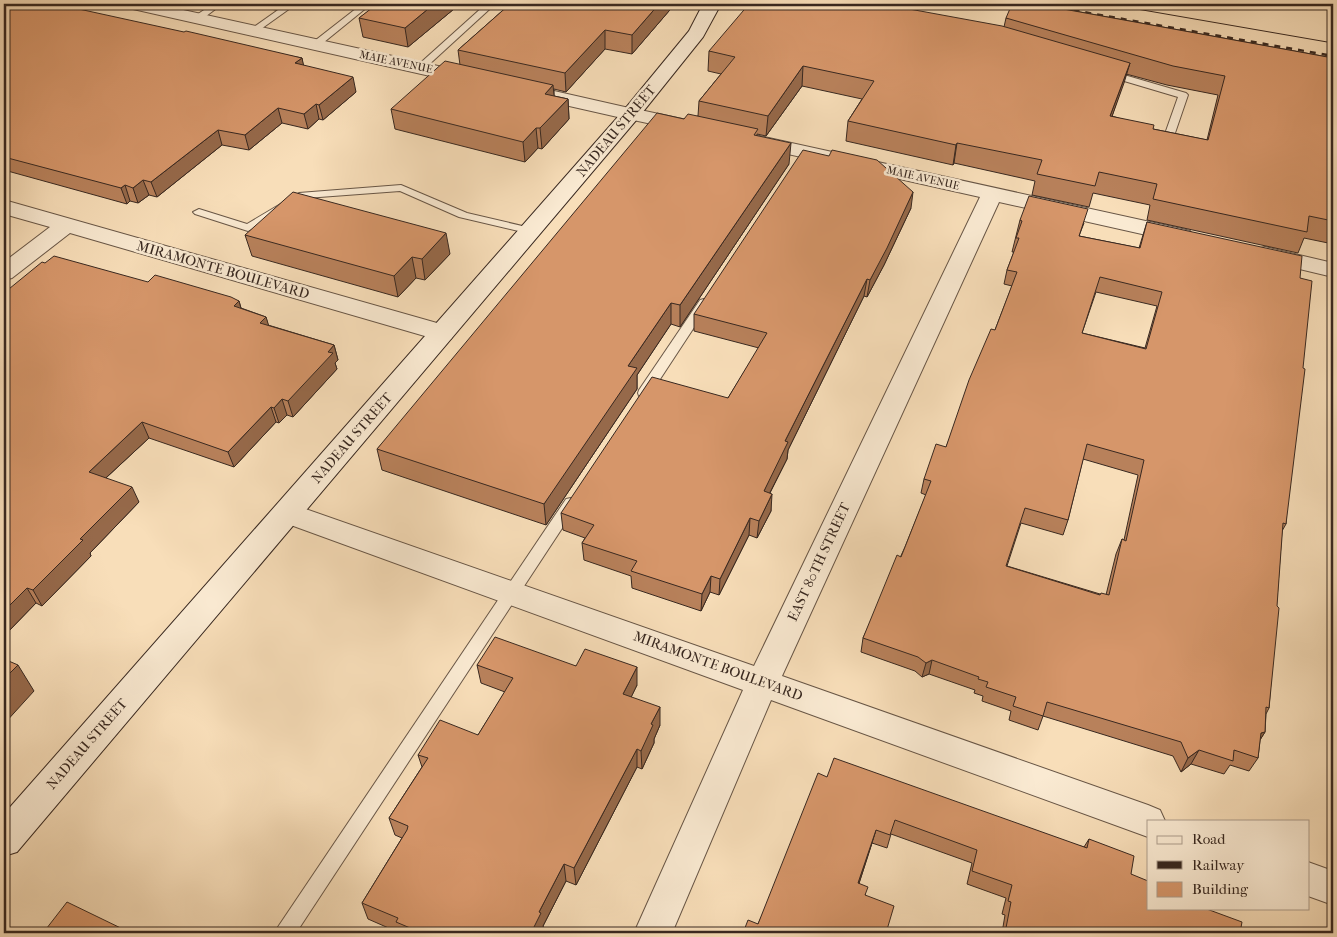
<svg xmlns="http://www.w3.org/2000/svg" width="1337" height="937" font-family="'IM FELL French Canon',serif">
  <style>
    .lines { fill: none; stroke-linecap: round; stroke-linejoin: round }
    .service-casing { stroke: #685646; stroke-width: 2 }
    .minor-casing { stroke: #685646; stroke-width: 2 }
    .tertiary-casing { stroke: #685646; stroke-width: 2 }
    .secondary-casing { stroke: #382820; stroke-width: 2 }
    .service { fill: #faead2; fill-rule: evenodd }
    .minor { fill: #faead2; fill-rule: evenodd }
    .tertiary { fill: #faead2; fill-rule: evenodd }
    .secondary { fill: #faead2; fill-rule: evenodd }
    .tram { stroke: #382820; stroke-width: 1 }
    .rail { stroke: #382820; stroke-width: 2.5; stroke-dasharray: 6 6; stroke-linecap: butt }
    .wall { fill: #b8815b; stroke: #382820; fill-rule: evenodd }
    .shaded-wall { fill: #96694a; stroke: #382820 }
    .building { fill: #d6966a; stroke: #382820; fill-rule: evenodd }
    .labels { text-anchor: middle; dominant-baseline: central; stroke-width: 5; stroke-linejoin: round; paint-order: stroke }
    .far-street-label { font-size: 11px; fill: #382820; stroke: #faead2 }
    .street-label { font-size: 14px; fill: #382820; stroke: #faead2 }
  </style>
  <rect width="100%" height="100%" fill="#f8deb9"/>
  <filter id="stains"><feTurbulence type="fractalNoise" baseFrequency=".004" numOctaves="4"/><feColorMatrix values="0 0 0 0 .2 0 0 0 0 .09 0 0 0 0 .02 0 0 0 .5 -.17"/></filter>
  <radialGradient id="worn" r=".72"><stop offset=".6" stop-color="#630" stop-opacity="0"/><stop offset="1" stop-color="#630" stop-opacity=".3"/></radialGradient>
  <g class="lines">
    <defs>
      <g id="service">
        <polygon points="213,4 222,4 201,20 195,20 195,16"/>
        <polygon points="257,4 272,4 289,9 254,34 249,31 251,29 278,10 258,6"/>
        <polygon points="362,4 371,4 318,47 312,47 312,43"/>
        <polygon points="486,4 494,5 423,70 417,70 417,66"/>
        <polygon points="1107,70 1186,93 1188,95 1175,133 1171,134 1166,131 1178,97 1104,75 1104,71"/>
        <polygon points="401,185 467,213 535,229 537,231 531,234 459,217 400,191 306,198 248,231 195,214 193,212 199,209 247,224 299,193"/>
        <polygon points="704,299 710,303 649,396 639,396 638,393 639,390 700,300"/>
        <polygon points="571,498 576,499 578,503 576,507 296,933 276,933 278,927 566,499"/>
      </g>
      <g id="minor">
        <polygon points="631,108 696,122 699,126 696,130 689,132 624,118 621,114 624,110"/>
        <polygon points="755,135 1182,229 1190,231 1193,236 1190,241 1182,243 999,202 782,676 1148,805 1160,810 1165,821 1148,821 1148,837 771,700 672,933 634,933 743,690 277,520 273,513 277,506 287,502 297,506 754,666 980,197 748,145 745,141 748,137"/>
        <polygon points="4,200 451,327 454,333 451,339 442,341 70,233 12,278 4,280 4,262 50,227 4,214"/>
        <polygon points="1265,247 1333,263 1333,277 1257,259 1254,254 1257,249"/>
        <polygon points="1308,862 1333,871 1333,905 1308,896"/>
      </g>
      <g id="tertiary">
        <polygon points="124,4 156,4 470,73 477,75 480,79 477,83 470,85 133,9 127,8"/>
        <polygon points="532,86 638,110 641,114 638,118 631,120 525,96 522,92 525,88"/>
      </g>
      <polygon id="secondary" points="703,4 721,4 703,37 638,118 17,852 4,856 4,814 624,110 689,31"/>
    </defs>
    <!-- service casing -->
    <use href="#service" class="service-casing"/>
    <!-- minor casing -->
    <use href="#minor" class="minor-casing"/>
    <!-- tertiary casing -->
    <use href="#tertiary" class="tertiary-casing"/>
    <!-- secondary casing -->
    <use href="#secondary" class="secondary-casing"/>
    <!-- service -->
    <use href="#service" class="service"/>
    <!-- minor -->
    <use href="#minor" class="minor"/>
    <!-- tertiary -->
    <use href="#tertiary" class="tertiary"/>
    <!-- secondary -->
    <use href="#secondary" class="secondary"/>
    <!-- tram -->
    <polyline class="tram" points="1108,4 1333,43"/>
    <!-- rail -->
    <g class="rail">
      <polyline points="994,4 1024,9"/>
      <polyline points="1038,4 1333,56"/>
    </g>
  </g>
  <!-- wall -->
  <g class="wall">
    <polygon points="4,4 302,58 303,65 356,92 323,120 319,119 308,129 282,123 249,150 222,145 157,197 149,195 138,203 130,201 127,204 4,170"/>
    <polygon points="341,4 360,4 355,7"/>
    <polygon points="366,4 460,4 408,47 363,37 359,18 370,10 367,9"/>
    <polygon points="510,4 675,4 632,54 605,49 566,92 554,89 554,96 568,99 569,119 542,149 538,148 525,162 395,129 391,109 460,65 458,50"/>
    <path d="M1059 4 1058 8 1333 58V244L1304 238 1298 253 1147 220 1150 205 1093 193 1089 207 1032 195 1035 181 954 163 953 165 846 141 848 121 862 99 802 86 766 136 757 134V136L789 164 680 327 671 324 637 375V389L546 525 382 470 377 449 684 119 698 116 699 101 721 74 708 71 709 51 1004 27 1006 18ZM1126 74 1167 85 1218 95 1207 140 1153 129 1112 116Z"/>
    <polygon points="1323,4 1333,4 1333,6"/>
    <polygon points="911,208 884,265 867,297 864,296 788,450 787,459 770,493 771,511 757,538 749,535 719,595 710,592 701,611 632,588 631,576 584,560 582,543 585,538 563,530 561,513 728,398 759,348 694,331 694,314"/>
    <path d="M1020 220 1084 223 1079 236 1139 248 1147 222 1300 278 1286 524 1282 531 1269 708 1266 714 1265 732 1260 740 1258 758 1249 771 1230 765 1224 774 1191 764 1181 772 1173 756 1043 716 1038 730 1009 720 1011 711 982 701 983 696 974 693 975 690 929 674 922 677 915 671 861 652 863 638 905 547 926 495 921 493 924 479 946 447 995 330 1012 286 1004 284 1007 270 1014 252H1012ZM1096 292 1157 306 1145 348 1082 333ZM1083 459 1138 475 1124 540 1122 539 1116 554 1106 595 1100 594 1007 566 1021 523 1063 535 1068 520Z"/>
    <polygon points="245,235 450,254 425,280 416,278 398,297 252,256"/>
    <polygon points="148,282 239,301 241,308 266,317 268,325 334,345 338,360 335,363 337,369 293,417 287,415 279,423 276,422 234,467 149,438 106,478 139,502 90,553 91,556 42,606 36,603 4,636"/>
    <polygon points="477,665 576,666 637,685 631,697 660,725 654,739 654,743 642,769 637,767 576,885 566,881 543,926 544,930 542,933 400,933 368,919 362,903 402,838 395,835 389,818 422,767 418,755 478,735 505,692 481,683"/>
    <polygon points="827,777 1084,847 1089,839 1131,874 1148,908 1240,933 1002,933 1005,915 1002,914 1006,898 967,884 972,863 891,834 887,848 872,843 859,883 886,933 743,933 758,924"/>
  </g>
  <!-- shaded-wall -->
  <g class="shaded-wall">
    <polygon points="434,4 460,4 408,47 405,28"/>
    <polygon points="659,4 675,4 632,54 632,35"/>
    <polygon points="605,30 605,49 566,92 565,73"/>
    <polygon points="302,58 305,72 295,63"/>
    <polygon points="1130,63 1124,83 1105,136 1110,116"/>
    <polygon points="803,66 802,86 766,136 768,116"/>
    <polygon points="353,77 356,92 323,120 319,105"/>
    <polygon points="553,85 555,105 545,94"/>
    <polygon points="568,99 569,119 542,149 540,128"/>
    <polygon points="316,104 319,119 308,129 304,114"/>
    <polygon points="278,108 282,123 249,150 245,135"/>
    <polygon points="536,128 538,148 525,162 523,142"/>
    <polygon points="218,130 222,145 157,197 151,182"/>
    <polygon points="791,143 789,164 680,327 680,305"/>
    <polygon points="957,143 954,163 953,165 956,145"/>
    <polygon points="143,180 149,195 138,203 133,188"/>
    <polygon points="125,185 130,201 127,204 121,188"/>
    <polygon points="913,192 911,208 884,265 867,297 870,280"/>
    <polygon points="446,233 450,254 425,280 422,259"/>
    <polygon points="412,257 416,278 398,297 394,276"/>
    <polygon points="867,279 864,296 788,450 787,459 762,508 764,491 785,441"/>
    <polygon points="239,301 243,316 234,306"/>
    <polygon points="671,303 671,324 637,375 637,389 546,525 544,504 628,366"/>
    <polygon points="266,317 271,333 260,323"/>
    <polygon points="334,345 338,360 335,363 337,369 293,417 288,401 328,352"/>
    <polygon points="282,399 287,415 279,423 274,408"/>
    <polygon points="271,407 276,422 234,467 228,452"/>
    <polygon points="142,422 149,438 96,487 89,472"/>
    <polygon points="132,487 139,502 90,553 91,556 42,606 33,590 80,539"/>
    <polygon points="772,494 771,511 757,538 759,521"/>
    <polygon points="750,518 749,535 719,595 720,579"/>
    <polygon points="711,576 710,592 701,611 702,594"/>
    <polygon points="27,588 36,603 4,636 4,611"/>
    <polygon points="932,660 929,674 922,677 926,663"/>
    <polygon points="18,665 34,691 4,724 4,679"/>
    <polygon points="637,667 637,685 624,712 623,694"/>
    <polygon points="660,707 660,725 654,739 654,743 642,769 641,751 651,724"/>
    <polygon points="1265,732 1256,746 1261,733"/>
    <polygon points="637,749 637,767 576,885 574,868"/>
    <polygon points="1199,750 1191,764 1181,772 1188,758"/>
    <polygon points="876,830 872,843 855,896 858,883"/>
    <polygon points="564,864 566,881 543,926 544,930 542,933 531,933 539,912"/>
  </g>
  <!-- building -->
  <g class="building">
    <polygon points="4,4 56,4 184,32 186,31 302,58 295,63 353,77 319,105 316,104 304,114 278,108 245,135 218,130 151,182 143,180 133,188 125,185 121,188 4,157"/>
    <polygon points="377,4 434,4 405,28 359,18"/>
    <polygon points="510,4 659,4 632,35 605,30 565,73 458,50"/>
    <polygon points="749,4 882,4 1002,26 1130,63 1110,116 1154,125 1153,129 1208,140 1225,76 1173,66 1006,18 1012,4 1059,4 1058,8 1333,58 1333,221 1309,216 1307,232 1153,199 1157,184 1099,172 1095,186 1037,174 1042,160 957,143 956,145 848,121 874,81 803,66 768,116 699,101 735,57 709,51"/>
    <polygon points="445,61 553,85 545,94 568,99 540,128 536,128 523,142 391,109"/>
    <polygon points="657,113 684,119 688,114 758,129 754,135 791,143 680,305 671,303 628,366 637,368 544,504 377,449"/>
    <polygon points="803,150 829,156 832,150 877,160 913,192 887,248 870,280 867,279 785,441 788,442 764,491 772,494 759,521 750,518 720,579 711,576 702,594 631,571 637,561 582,543 594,525 561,513 652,377 728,398 767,333 694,314"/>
    <polygon points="293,192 446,233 422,259 412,257 394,276 245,235"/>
    <path d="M1029 196 1088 209 1079 236 1140 248 1147 222 1302 256 1300 278 1312 281 1303 368 1305 369 1286 524 1283 523 1277 606 1279 608 1269 708 1266 707 1265 732 1261 733 1258 758 1234 750 1233 761 1199 750 1188 758 1181 742 1047 702 1043 716 1013 706 1016 697 986 687 988 682 978 679 979 677 932 660 926 663 918 657 863 638 897 555 901 557 905 547 931 481 924 479 936 444 946 447 969 380 991 329 995 330 1017 272 1007 270 1019 238H1016L1022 221 1020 220ZM1100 277 1162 292 1146 349 1082 333ZM1087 444 1144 460 1126 541 1122 539 1109 595 1101 593 1100 595 1006 566 1025 508 1068 520Z"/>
    <polygon points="54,256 148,282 155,275 231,297 239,301 234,306 266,317 260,323 334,345 328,352 333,353 288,401 282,399 274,408 271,407 228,452 142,422 89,472 132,487 80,539 83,540 33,590 27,588 4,611 4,293 42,262 45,263"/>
    <polygon points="495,637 576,666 585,649 637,667 623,694 660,707 651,724 653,725 641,751 637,749 574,868 564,864 539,912 541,913 531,933 422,933 396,922 398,918 362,903 407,830 408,826 389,818 428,758 418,755 440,720 478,735 513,678 477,665"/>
    <polygon points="4,659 18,665 4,679"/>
    <polygon points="834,758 1087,848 1089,839 1134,856 1131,874 1148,881 1148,908 1204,908 1242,922 1240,933 1005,933 1011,902 1008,901 1012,885 972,871 977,850 895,820 890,835 876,830 858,883 868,887 865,895 894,906 886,933 876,933 865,929 863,933 743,933 748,920 758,924 818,773 827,777"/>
    <polygon points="67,902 131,933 43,933"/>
  </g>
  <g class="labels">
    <!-- far-street labels -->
    <g class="far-street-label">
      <text transform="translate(396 62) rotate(12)">MAIE AVENUE</text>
      <text transform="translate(923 178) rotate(13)">MAIE AVENUE</text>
    </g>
    <!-- street labels -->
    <g class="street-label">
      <text transform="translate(616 131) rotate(-50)">NADEAU STREET</text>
      <text transform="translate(223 270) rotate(16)">MIRAMONTE BOULEVARD</text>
      <text transform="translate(352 438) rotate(-49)">NADEAU STREET</text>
      <text transform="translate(819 562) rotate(-65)">EAST 80TH STREET</text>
      <text transform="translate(718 666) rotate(20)">MIRAMONTE BOULEVARD</text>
      <text transform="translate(87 744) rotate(-49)">NADEAU STREET</text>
    </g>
  </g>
  <!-- margin -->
  <rect width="1337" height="937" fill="none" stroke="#f8deb9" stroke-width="20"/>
  <rect x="5" y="5" width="1327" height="927" fill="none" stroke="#382820" stroke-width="2.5"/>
  <rect x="10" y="10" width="1317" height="917" fill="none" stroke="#382820"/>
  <!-- legend -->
  <rect x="1147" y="820" width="162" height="90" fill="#faead2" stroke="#ac9c8b"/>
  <rect x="1157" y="836" width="25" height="8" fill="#faead2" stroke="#ac9c8b"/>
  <text x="1192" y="844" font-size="15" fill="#382820">Road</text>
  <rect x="1157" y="861" width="25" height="8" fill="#382820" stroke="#ac9c8b"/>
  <text x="1192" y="870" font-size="15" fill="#382820">Railway</text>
  <rect x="1157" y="882" width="25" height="15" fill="#d6966a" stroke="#ac9c8b"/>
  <text x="1192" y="894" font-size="15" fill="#382820">Building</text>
  <rect width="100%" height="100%" filter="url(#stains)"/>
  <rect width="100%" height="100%" fill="url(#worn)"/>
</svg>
